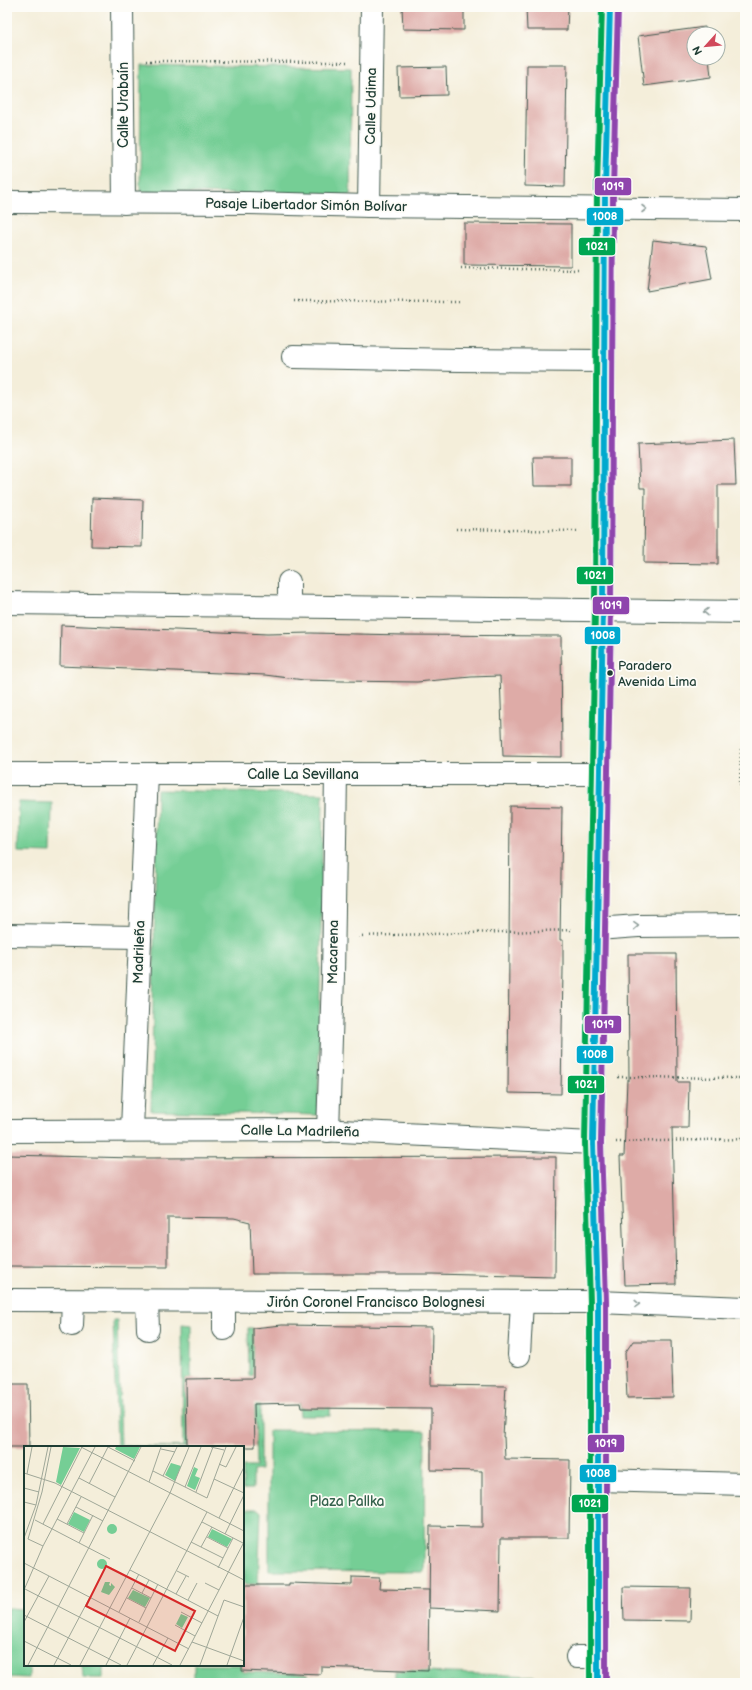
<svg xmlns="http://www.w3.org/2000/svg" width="752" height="1690" font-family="'Balsamiq Sans',sans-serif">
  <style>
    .green { fill: #75ce95; stroke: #4a8664 }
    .building { fill: #deaba7 }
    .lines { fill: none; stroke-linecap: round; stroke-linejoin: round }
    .minor-casing { stroke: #3f584d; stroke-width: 24 }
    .path { stroke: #3f584d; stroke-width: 2.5; stroke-dasharray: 1 3; stroke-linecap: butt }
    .minor { stroke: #fff; stroke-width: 22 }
    .bus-1-casing { stroke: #fdfcf7; stroke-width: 9 }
    .bus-2-casing { stroke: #fdfcf7; stroke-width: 9 }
    .bus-3-casing { stroke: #fdfcf7; stroke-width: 9 }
    .bus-1 { stroke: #00a9ce; stroke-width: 6 }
    .bus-2 { stroke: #8e44ad; stroke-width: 6 }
    .bus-3 { stroke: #00a651; stroke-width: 6 }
    .oneway { stroke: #8f9e9a }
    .bus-dot { fill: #1f3d34; stroke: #fdfcf7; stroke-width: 1.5 }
    .labels { text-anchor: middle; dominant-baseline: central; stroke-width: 3.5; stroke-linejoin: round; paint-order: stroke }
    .bus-label { font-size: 13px; fill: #1f3d34; stroke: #fdfcf7; text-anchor: start }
    .street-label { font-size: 14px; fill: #1f3d34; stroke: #fdfcf7 }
    .park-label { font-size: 14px; fill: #34614c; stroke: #fdfcf7 }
    .inset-road { fill: none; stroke: #9fa798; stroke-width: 1 }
    .view { fill: #d62828; fill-opacity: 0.15; stroke: #d62828; stroke-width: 2 }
    .inset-edge { fill: none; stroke: #1f3d34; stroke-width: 2 }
    .line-badge { stroke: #fdfcf7; stroke-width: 1.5 }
    .badge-label { font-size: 11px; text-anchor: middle; font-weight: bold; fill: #fff }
  </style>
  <rect width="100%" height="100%" fill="#fdfcf7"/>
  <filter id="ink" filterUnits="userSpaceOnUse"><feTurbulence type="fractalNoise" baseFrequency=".025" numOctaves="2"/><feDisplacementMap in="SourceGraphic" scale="8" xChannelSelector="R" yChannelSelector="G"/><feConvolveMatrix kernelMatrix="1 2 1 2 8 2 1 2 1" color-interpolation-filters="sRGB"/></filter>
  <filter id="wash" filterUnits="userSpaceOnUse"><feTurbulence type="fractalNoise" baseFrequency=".012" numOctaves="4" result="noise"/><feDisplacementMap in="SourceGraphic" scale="16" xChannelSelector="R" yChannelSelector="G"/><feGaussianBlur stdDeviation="0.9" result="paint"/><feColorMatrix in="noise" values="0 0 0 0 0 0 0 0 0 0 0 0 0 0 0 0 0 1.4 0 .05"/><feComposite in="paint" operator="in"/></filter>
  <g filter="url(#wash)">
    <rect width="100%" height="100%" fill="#f4eeda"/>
    <!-- green -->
    <g class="green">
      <polygon points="141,65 351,68 350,196 140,192"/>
      <polygon points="157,790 323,794 318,1115 151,1111"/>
      <polygon points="19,802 52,803 51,853 18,852"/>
      <polygon points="7,856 10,856 9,908 7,908"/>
      <polygon points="113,1320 117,1320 121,1446 183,1447 182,1324 191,1325 191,1378 185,1379 187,1447 121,1447 117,1445"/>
      <polygon points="248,1328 253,1328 253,1375 249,1376"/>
      <polygon points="328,1380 331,1381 330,1416 300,1416 298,1393 299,1393 300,1408 326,1408"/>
      <polygon points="255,1406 260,1406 260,1470 253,1471 253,1489 243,1489 243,1467 256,1467"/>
      <polygon points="269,1430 425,1431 424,1572 269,1571"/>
      <polygon points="243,1509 258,1509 261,1512 258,1584 244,1584 245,1515 243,1514"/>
      <polygon points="7,1608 25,1609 25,1665 29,1665 29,1678 7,1677"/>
      <polygon points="82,1665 103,1665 103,1678 83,1678"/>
      <polygon points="194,1665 242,1665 242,1672 308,1674 308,1683 194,1683"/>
      <polygon points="395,1671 536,1676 536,1683 395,1683"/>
    </g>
    <g id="blocks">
      <!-- building -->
      <g class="building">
        <polygon points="402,7 464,7 464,30 403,29"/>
        <polygon points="526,7 568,7 567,30 527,30"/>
        <polygon points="705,27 706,34 694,34 694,58 709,58 711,77 644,86 638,36"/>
        <polygon points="527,65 567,65 565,187 525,186"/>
        <polygon points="446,67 447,95 399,96 398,68"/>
        <polygon points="464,223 571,224 571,266 464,265"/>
        <polygon points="653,240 706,246 712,279 647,291"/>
        <polygon points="734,440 736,485 718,485 718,564 644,563 645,488 640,488 638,444"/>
        <polygon points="533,457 571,457 571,486 534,486"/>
        <polygon points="92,498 143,500 142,547 91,546"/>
        <polygon points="61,625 267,634 311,633 403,635 561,636 562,757 503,756 500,676 471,677 417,682 342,681 304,680 265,675 60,666"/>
        <polygon points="510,806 562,807 560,940 563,940 563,969 561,1094 508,1093"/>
        <polygon points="628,954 676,954 677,1082 689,1082 688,1128 672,1128 676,1284 625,1285 620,1156 624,1156 627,1080 629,1080"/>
        <polygon points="7,1155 135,1158 556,1157 555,1277 433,1274 252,1274 250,1222 234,1218 168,1217 168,1267 7,1266"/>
        <polygon points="282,1325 432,1327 431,1385 506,1386 503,1437 504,1437 505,1459 570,1460 569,1538 501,1538 500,1611 429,1608 430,1526 482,1527 482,1471 431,1470 431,1409 301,1408 300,1403 254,1404 255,1447 187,1447 186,1379 253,1378 253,1328"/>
        <polygon points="633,1341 671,1341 673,1397 627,1398 625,1353"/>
        <polygon points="7,1384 28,1384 29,1447 7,1447"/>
        <polygon points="352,1577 380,1578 379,1589 429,1590 428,1671 321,1667 321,1674 242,1671 243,1585 289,1585 289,1583 352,1585"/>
        <polygon points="623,1587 691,1588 690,1621 624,1620"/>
      </g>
    </g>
  </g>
  <g filter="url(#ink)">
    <use href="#blocks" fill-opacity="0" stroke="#3f584d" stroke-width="1"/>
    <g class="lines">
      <defs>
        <g id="minor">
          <polyline points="122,7 124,203"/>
          <polyline points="7,202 248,203 369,206 745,210"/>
          <polyline points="369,206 372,7"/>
          <polyline points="293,357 459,360 604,361"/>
          <polyline points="7,603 745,612"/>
          <polyline points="289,606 289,582"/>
          <polyline points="7,774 599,774"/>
          <polyline points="597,929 638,926 745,925"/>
          <polyline points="7,935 140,937"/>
          <polyline points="132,1129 147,774"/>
          <polyline points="7,1131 319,1130 593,1143"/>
          <polyline points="328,1131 333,976 336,774"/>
          <polyline points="7,1300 598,1302 745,1308"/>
          <polyline points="147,1301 148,1329"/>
          <polyline points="72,1325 73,1301"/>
          <polyline points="224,1329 224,1301"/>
          <polyline points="519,1355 522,1302"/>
          <polyline points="598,1480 745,1484"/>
          <polyline points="577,1657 597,1657"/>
          <polyline points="598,1683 598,1302 593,1143 603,610 605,188 610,7"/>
        </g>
      </defs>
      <!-- minor casing -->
      <use href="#minor" class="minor-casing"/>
      <!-- path -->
      <g class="path">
        <polyline points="146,61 347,62"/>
        <polyline points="461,268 581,270"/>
        <polyline points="294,301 461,302"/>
        <polyline points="456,529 579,531"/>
        <polyline points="745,749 741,749 740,789 745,789"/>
        <polyline points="358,936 573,930"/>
        <polyline points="618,1077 745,1078"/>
        <polyline points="616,1142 745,1139"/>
      </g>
      <!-- minor -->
      <use href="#minor" class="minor"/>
      <defs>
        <polyline id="bus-1" points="598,1683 598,1302 593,1143 603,610 605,188 610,7"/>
        <polyline id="bus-2" points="606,1683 606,1302 601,1143 611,610 613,188 618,7"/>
        <polyline id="bus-3" points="590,1683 590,1302 585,1143 595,610 597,188 602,7"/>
      </defs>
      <!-- bus-1 casing -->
      <use href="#bus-1" class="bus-1-casing"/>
      <!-- bus-2 casing -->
      <use href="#bus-2" class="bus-2-casing"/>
      <!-- bus-3 casing -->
      <use href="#bus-3" class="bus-3-casing"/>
      <!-- bus-1 -->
      <use href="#bus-1" class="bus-1"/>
      <!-- bus-2 -->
      <use href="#bus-2" class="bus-2"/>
      <!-- bus-3 -->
      <use href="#bus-3" class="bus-3"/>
    </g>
    <!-- one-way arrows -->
    <defs><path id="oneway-chevron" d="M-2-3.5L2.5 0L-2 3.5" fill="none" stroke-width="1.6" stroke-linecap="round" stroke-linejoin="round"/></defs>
    <g class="oneway">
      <use href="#oneway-chevron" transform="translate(644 209)"/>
      <use href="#oneway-chevron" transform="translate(706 612) rotate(-179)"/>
      <use href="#oneway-chevron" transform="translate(636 926) rotate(-3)"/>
      <use href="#oneway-chevron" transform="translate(637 1304) rotate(2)"/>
    </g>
  </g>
  <!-- markers -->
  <circle class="bus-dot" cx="610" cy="673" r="3.5"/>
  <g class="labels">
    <!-- bus labels -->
    <g class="bus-label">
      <text x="618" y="666">Paradero<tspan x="618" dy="16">Avenida Lima</tspan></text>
    </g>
    <!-- street labels -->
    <g class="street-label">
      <text transform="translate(123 105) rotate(-90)">Calle Urabaín</text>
      <text transform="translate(371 106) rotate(-89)">Calle Udima</text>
      <text transform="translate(306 205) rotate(1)">Pasaje Libertador Simón Bolívar</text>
      <text x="303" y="774">Calle La Sevillana</text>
      <text transform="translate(139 952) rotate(-88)">Madrileña</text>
      <text transform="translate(333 952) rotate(-89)">Macarena</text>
      <text transform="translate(300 1131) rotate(1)">Calle La Madrileña</text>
      <text x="376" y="1302">Jirón Coronel Francisco Bolognesi</text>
    </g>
    <!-- park labels -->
    <g class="park-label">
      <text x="347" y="1501">Plaza Pallka</text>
    </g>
  </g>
  <!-- overview -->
  <g transform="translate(24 1446)">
    <rect width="220" height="220" fill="#f4eeda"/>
    <path d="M39 1 56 2 37 39 32 36ZM92 1H116L110 13 91 3ZM147 17 157 20 151 35 141 29ZM170 21 174 23 171 30 176 32 171 44 163 40ZM50 66 66 74 60 86 44 78ZM83 83a5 5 0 1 1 10 0a5 5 0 1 1-10 0ZM188 83 208 93 203 101 184 91ZM73 118a5 5 0 1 1 10 0a5 5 0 1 1-10 0ZM81 136H86L85 139 87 140V137L91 141 85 149 77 146ZM109 144 126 152 121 161 104 152ZM157 168 164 171 158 182 152 178Z" fill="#75ce95"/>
    <path class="inset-road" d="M57 1 220 85M84 1 111 15M187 1 200 4M137 3 151 6M195 18 202 21 212 1M129 25 183 52 202 1M0 27 31 37 220 134M3 28 8 1M139 30 153 1M55 32 91 51M190 33 220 47M125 36 137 1M65 38 84 1M161 41 177 1M0 42 15 46M172 46 189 1M0 56 12 59M52 61 79 75M195 72 220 21M33 73 60 87M11 74 86 113M178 76 219 97M19 78 58 1M43 78 57 51M201 88 220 49M183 91 204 102M0 92 12 59 24 1M167 96 199 112M55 97 69 69M19 100 71 1M177 101 188 81M0 117 165 203M194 122 209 92M106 124 194 170M153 125 165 131M181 137 195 144M108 142 127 152M1 143 148 219M0 144 19 100 4 93 18 46 27 1M118 147 125 134M152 148 162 130M103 152 122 162M164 154 173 137M95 166 115 128M157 166 178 177M0 169 97 219M0 176 25 130M115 176 134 138M151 179 171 190M0 195 47 219M168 196 220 215M4 219 117 1M30 219 66 151M56 219 146 47 165 1M82 219 106 172M103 219 183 66M129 219 144 192M156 219 220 96M176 219 200 154 220 161M203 219 220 171"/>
    <path class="view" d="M82 120 171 165 151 205 62 160Z"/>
    <rect width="220" height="220" class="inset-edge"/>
  </g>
  <g class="line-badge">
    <rect x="594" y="177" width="38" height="19" rx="4" fill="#8e44ad"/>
    <rect x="586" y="207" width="38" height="19" rx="4" fill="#00a9ce"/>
    <rect x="578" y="237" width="38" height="19" rx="4" fill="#00a651"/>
    <rect x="576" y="566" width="38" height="19" rx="4" fill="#00a651"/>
    <rect x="592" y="596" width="38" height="19" rx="4" fill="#8e44ad"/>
    <rect x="584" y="626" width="37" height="19" rx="4" fill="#00a9ce"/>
    <rect x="584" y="1015" width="38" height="19" rx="4" fill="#8e44ad"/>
    <rect x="576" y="1045" width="38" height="19" rx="4" fill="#00a9ce"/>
    <rect x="567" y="1075" width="38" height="19" rx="4" fill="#00a651"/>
    <rect x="587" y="1434" width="38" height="19" rx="4" fill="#8e44ad"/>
    <rect x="579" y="1464" width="38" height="19" rx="4" fill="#00a9ce"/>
    <rect x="571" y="1494" width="38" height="19" rx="4" fill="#00a651"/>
  </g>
  <g class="badge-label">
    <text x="613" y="190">1019</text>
    <text x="605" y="220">1008</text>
    <text x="597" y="250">1021</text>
    <text x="595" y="579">1021</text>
    <text x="611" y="609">1019</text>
    <text x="603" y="639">1008</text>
    <text x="603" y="1028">1019</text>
    <text x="595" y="1058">1008</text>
    <text x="586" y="1088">1021</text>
    <text x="606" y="1447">1019</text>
    <text x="598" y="1477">1008</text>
    <text x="590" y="1507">1021</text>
  </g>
  <!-- margin -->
  <rect width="752" height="1690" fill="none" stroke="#fdfcf7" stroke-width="24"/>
  <!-- north arrow -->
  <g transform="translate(706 46) rotate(243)"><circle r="19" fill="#fdfcf7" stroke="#a4b0a9"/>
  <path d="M0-3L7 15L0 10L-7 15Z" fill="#d1495b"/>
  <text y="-6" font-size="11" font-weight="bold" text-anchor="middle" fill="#1f3d34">N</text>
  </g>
</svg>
